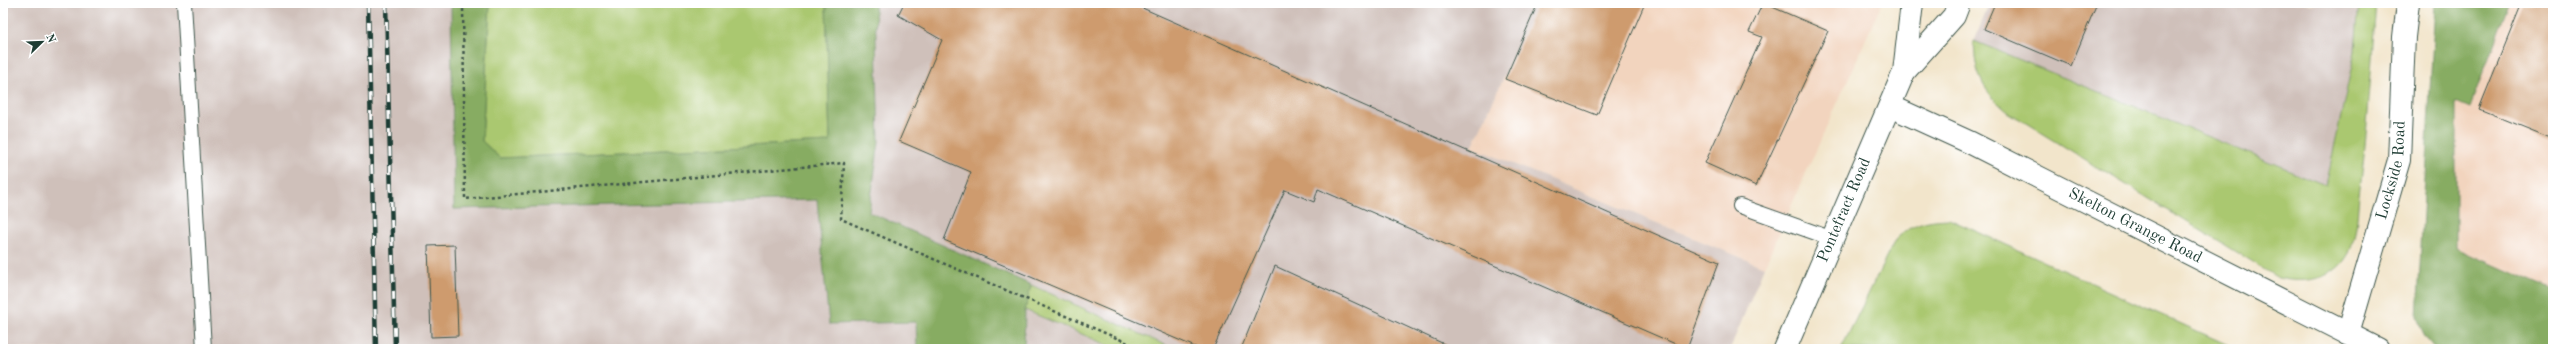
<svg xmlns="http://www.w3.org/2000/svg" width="2556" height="352" font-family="'Old Standard TT',serif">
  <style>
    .built { fill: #f2d4be }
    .industrial { fill: #cfc0ba }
    .green { fill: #aac870; stroke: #648252 }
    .forest { fill: #87ac62; stroke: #53744b }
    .building { fill: #ce9b6e }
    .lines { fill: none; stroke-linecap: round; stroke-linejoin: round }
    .lane-casing { stroke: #3f564b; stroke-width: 16 }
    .street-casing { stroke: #3f564b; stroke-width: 24 }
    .secondary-casing { stroke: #3f564b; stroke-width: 24 }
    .path { stroke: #3f564b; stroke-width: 2.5; stroke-dasharray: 3 3; stroke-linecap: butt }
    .lane { stroke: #fff; stroke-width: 14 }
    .street { stroke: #fff; stroke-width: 22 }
    .secondary { stroke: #fff; stroke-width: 22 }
    .rail-casing { stroke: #1f3d34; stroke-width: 4.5 }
    .rail { stroke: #fff; stroke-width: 3; stroke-dasharray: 9; stroke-linecap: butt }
    .labels { text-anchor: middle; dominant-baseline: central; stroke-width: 3; stroke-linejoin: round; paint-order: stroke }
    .street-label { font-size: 16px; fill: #1f3d34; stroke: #fff }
  </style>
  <rect width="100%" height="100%" fill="#fff"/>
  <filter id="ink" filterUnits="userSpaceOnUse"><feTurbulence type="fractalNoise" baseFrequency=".025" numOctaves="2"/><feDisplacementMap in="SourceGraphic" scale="8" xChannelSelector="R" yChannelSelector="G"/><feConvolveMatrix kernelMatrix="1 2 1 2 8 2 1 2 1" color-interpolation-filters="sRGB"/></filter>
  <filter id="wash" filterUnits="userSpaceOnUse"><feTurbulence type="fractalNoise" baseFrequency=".012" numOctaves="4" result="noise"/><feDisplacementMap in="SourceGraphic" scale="16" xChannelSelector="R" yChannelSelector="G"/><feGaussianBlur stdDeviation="0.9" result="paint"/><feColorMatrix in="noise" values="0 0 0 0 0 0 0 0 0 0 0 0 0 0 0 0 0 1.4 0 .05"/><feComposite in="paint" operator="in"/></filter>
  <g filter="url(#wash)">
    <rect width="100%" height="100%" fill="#f2e5cb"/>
    <!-- built -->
    <g class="built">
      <polygon points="1538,3 1882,3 1764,267 1472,147"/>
      <polygon points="2509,3 2553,3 2553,291 2456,249 2456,102 2470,108"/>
    </g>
    <!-- industrial -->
    <g class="industrial">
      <polygon points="3,3 451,3 454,209 817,200 829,324 917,322 917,349 3,349"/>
      <polygon points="875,3 1538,3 1472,147 1764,267 1730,349 1174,349 869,212 879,142"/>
      <polygon points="1990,3 2359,3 2355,51 2326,185 1974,41"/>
      <polygon points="1025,310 1117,349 1024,349"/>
    </g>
    <!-- green -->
    <g class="green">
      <polygon points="490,3 826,3 830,142 500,158 482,141"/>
      <path d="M2359 3H2376C2371 67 2368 132 2359 196 2357 214 2357 236 2349 253 2335 280 2305 284 2278 278L2008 112C1982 90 1975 75 1974 41L2326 185 2355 51Z"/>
      <path d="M1949 219 2237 349H1841L1895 240C1913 223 1924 220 1949 219Z"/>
      <polygon points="1031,285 1174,349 1117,349 1025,310"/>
    </g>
    <!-- forest -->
    <g class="forest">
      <polygon points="451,3 490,3 482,141 500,158 830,142 826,3 875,3 879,142 869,212 1031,285 1025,310 1024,349 917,349 916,322 829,324 817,200 454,209"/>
      <polygon points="2435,3 2509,3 2470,108 2456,102 2456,248 2553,291 2553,349 2435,349 2425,337 2417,317"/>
    </g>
    <g id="blocks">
      <!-- building -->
      <g class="building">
        <polygon points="904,3 1131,3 1719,262 1687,349 1318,189 1314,202 1285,190 1213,349 1200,349 944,240 971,172 899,141 942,40 898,15"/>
        <polygon points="1538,3 1645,3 1597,115 1505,79"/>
        <polygon points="1763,3 1828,31 1756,186 1705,163 1762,37 1749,32"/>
        <polygon points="1995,3 2097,3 2071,66 1984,29"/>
        <polygon points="2522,3 2553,3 2553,139 2479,109"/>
        <polygon points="455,245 458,336 431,337 428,246"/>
        <polygon points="1275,266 1455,349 1241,349"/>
      </g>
    </g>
  </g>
  <g filter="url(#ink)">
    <use href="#blocks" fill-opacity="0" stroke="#3f564b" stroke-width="1"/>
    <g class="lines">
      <defs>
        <g id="lane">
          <polyline points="184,3 204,349"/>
          <polyline points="1740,206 1833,239"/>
        </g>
        <g id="street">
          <path id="s1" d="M1890 106 1971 143 2378 349"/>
          <path id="s2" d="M2348 334 2399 160 2404 37 2408 3"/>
        </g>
        <g id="secondary">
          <polyline points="1904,72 1954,16 1959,3"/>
          <path id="s3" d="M1785 349 1904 72 1912 3"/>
        </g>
      </defs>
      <!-- lane casing -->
      <use href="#lane" class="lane-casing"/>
      <!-- street casing -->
      <use href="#street" class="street-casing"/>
      <!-- secondary casing -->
      <use href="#secondary" class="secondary-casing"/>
      <!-- path -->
      <polyline class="path" points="463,3 465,199 844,163 841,219 1142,349"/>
      <!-- lane -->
      <use href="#lane" class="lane"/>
      <!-- street -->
      <use href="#street" class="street"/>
      <!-- secondary -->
      <use href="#secondary" class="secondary"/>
      <defs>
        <g id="rail">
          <polyline points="368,3 376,349"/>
          <polyline points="386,3 395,349"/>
        </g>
      </defs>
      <!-- rail casing -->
      <use href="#rail" class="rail-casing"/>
      <!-- rail -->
      <use href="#rail" class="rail"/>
    </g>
  </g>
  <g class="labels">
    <!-- street labels -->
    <g class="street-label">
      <text stroke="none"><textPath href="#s2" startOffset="170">Lockside Road</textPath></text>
      <text stroke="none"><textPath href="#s3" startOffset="151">Pontefract Road</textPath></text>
      <text stroke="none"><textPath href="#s1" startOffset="273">Skelton Grange Road</textPath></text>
    </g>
  </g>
  <!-- margin -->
  <rect width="2556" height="352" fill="none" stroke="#fff" stroke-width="16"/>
  <!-- north arrow -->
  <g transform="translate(42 42) rotate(67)" stroke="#ffffff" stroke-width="3" paint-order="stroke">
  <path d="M0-3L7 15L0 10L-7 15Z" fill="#1f3d34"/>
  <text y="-6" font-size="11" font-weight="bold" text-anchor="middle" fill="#1f3d34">N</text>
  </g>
</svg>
